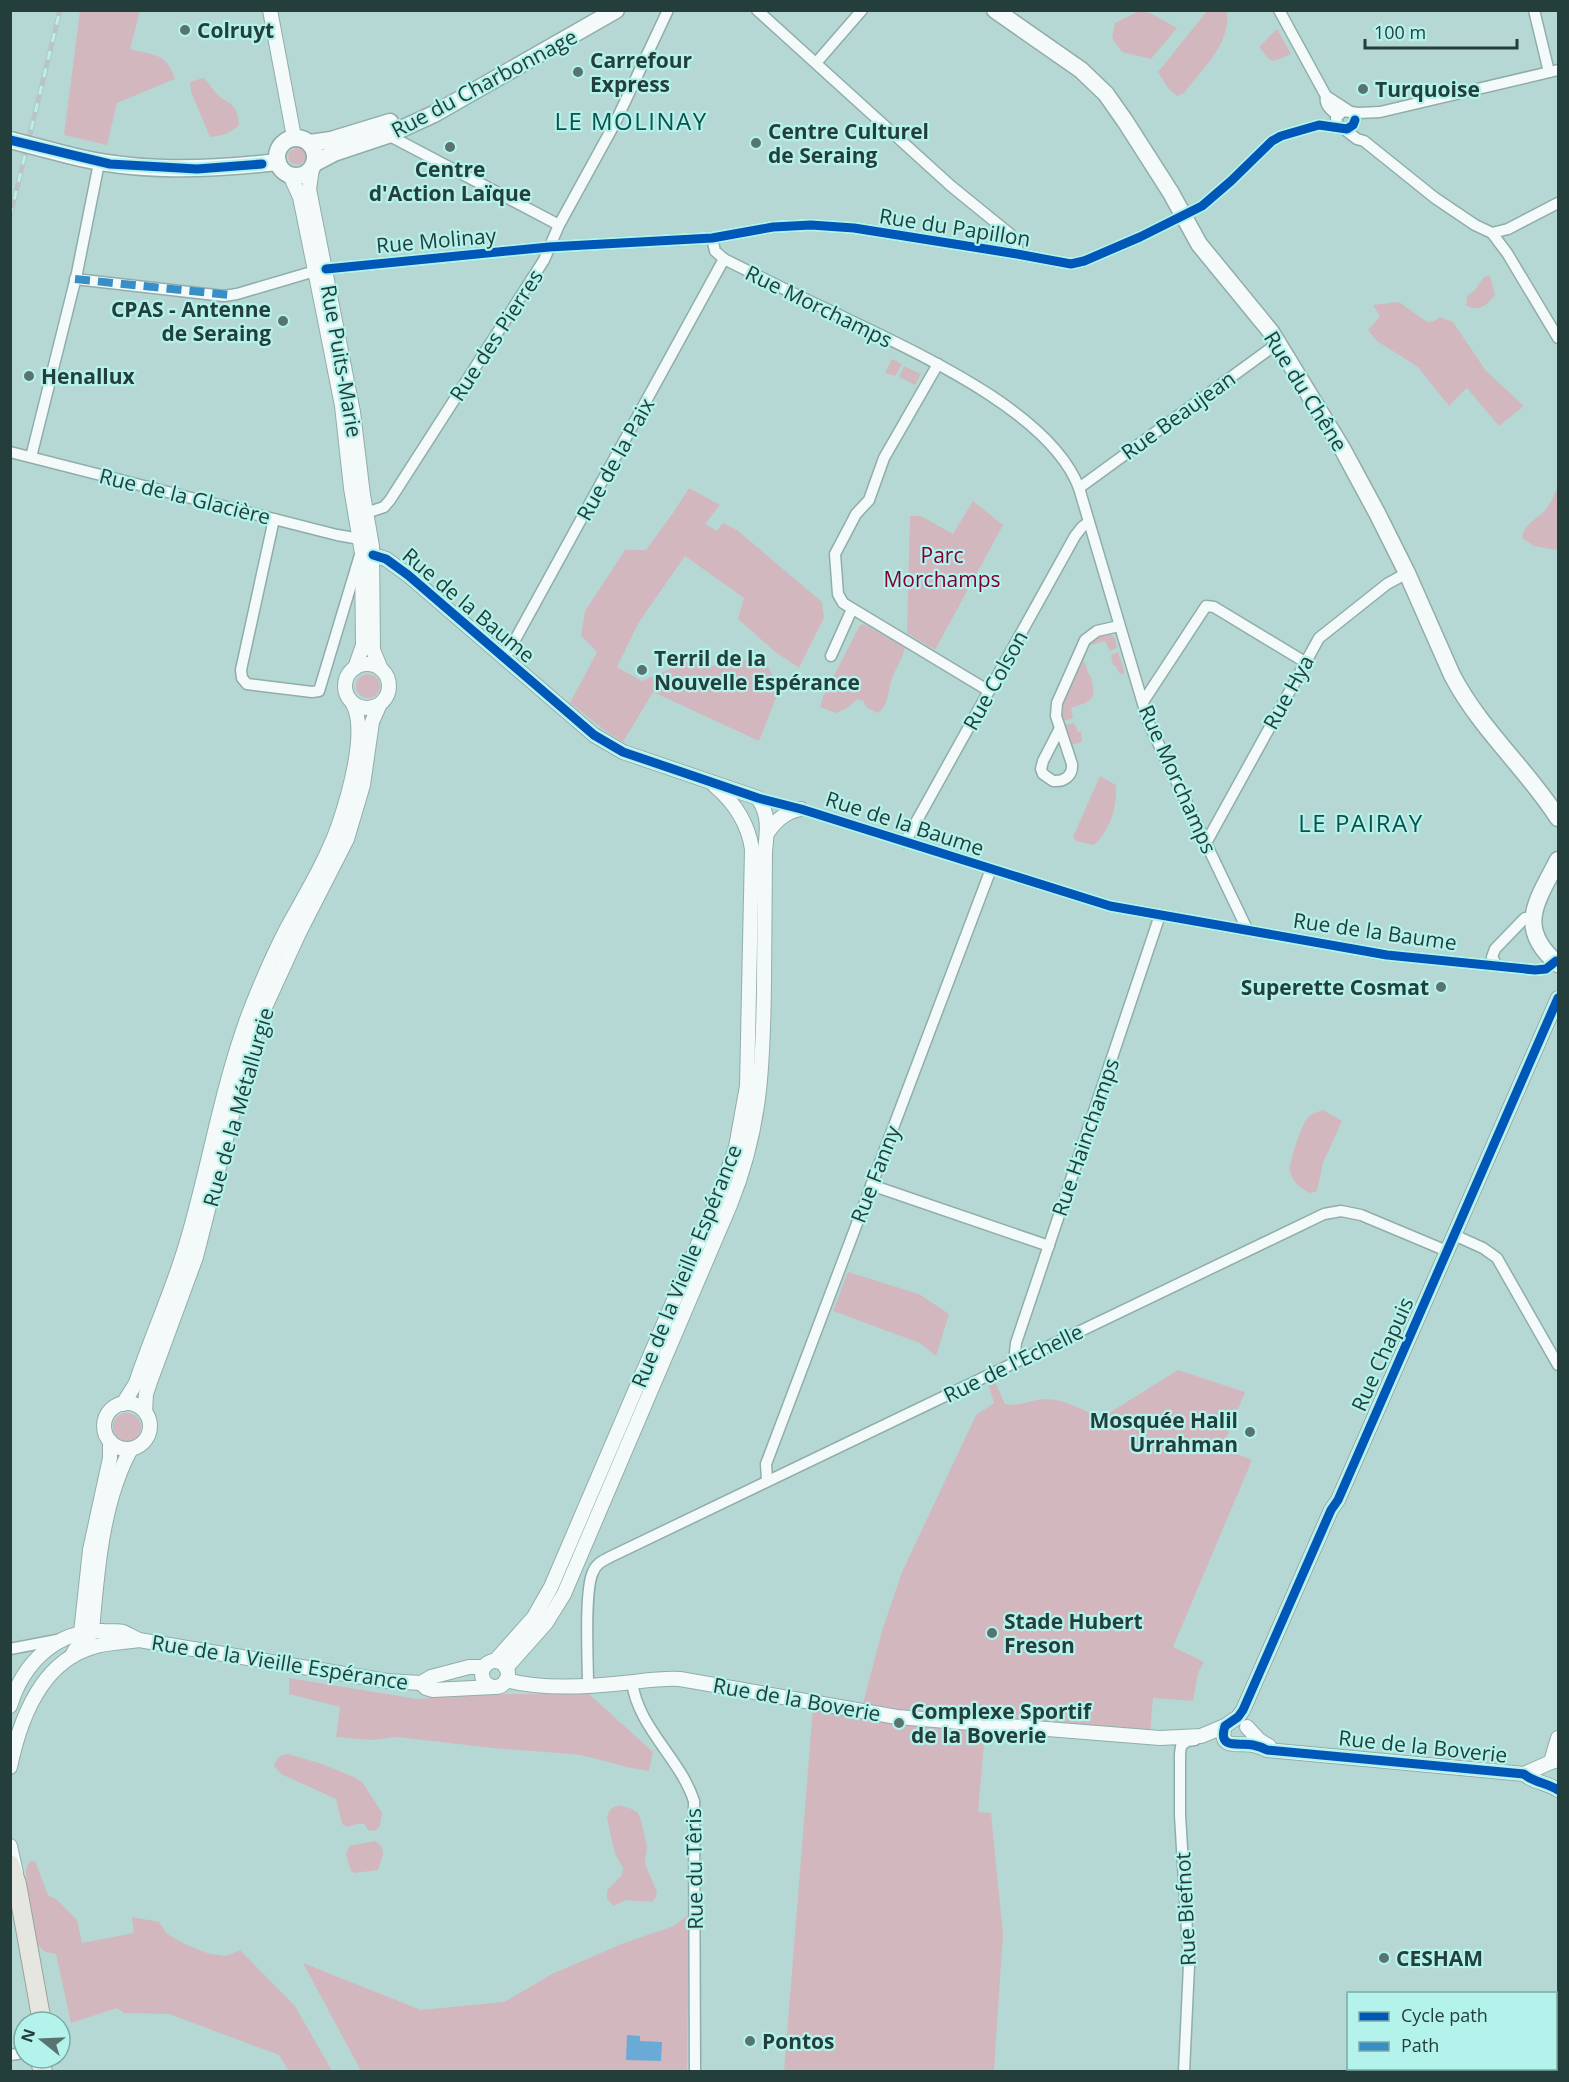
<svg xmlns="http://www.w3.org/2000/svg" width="1569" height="2082" font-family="'Open Sans',sans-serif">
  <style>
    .green { fill: #d2b8be }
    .water { fill: #69aad7 }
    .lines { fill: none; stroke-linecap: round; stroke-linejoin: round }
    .minor-casing { stroke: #91adaa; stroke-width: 13 }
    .tertiary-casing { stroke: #91adaa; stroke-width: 16 }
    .secondary-casing { stroke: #91adaa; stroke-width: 19 }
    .primary-casing { stroke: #9ca498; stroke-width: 20 }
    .minor { stroke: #f4f9f9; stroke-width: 10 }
    .tertiary { stroke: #f4f9f9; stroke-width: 14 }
    .secondary { stroke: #f4f9f9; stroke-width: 16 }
    .primary { stroke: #e5e6df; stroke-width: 18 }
    .rail-casing { stroke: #bac4c2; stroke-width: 5 }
    .rail { stroke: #b3f3ec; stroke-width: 3; stroke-dasharray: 9; stroke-linecap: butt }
    .secondary-bridge-casing { stroke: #91adaa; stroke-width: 19; stroke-linecap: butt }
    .secondary-bridge { stroke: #f4f9f9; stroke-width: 16 }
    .quiet { stroke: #388ec6; stroke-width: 8; stroke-dasharray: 15 8; stroke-linecap: butt }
    .cycleway-casing { stroke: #b3f3ec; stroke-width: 13 }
    .cycleway { stroke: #0057b8; stroke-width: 9 }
    .poi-dot { fill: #577471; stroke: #b3f3ec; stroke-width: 2 }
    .labels { text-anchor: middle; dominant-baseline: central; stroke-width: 4.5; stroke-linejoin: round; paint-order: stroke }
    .poi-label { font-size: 21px; font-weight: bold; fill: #243e3b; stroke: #b3f3ec; text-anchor: start }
    .street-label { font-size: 21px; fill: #243e3b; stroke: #b3f3ec }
    .park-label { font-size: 21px; fill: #810036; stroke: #b3f3ec }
    .quarter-label { font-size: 24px; letter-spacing: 1.5px; fill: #0b514c; stroke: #b3f3ec }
  </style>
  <rect width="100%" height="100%" fill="#b5d8d4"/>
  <!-- green -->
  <g class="green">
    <path d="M1208 10 1227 12C1231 44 1202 69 1184 93L1177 96 1168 88 1158 72Z"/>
    <path d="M80 11H140L130 49C155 56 166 52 175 79L117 103 107 145 64 135Z"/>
    <polygon points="1139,11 1150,13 1177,28 1151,59 1122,52 1112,38 1115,23"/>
    <polygon points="1277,29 1291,54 1274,61 1269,59 1259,47"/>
    <path d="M203 78C208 81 211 87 215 92 228 107 237 99 239 125 231 133 222 136 210 137L191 92 190 82Z"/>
    <path d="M297 147C304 148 307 153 306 160L299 165 291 163 288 158 289 152Z"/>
    <path d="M1490 276 1495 295C1487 305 1479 313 1466 305L1467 296 1475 290 1484 277Z"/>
    <polygon points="1399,302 1427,322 1434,321 1440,317 1453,322 1486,371 1524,406 1499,426 1467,388 1449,406 1418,367 1377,341 1368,330 1380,316 1373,305"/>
    <polygon points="892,359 902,364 895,376 885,373"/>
    <polygon points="904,366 921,374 915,385 899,377"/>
    <polygon points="689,488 720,505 705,524 717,531 723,523 737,530 822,602 824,618 799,668 774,651 738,619 744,598 685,556 639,622 617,667 642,681 668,670 679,662 730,667 745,660 768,667 780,688 759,741 653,692 623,742 607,732 570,703 597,652 581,636 585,611 625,550 646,550 673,513"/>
    <path d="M1558 488V556L1557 550 1534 546 1522 538C1524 521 1541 519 1549 505 1553 499 1554 493 1558 488Z"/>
    <polygon points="973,501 1003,525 935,650 907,633 910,516 921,516 953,534"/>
    <path d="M864 624 905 647C903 658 896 668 892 678 888 689 889 705 878 713L867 708 863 701 857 699 847 708 836 713 820 707 823 697 860 625Z"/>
    <path d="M1111 635 1115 638 1117 648 1110 651 1105 641 1091 645C1092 636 1103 635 1111 635Z"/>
    <polygon points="1118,652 1125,673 1120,674 1115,665 1113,665 1111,655"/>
    <path d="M1083 661 1085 663 1088 673 1090 675C1097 698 1094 701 1071 708L1073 718 1064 721 1061 712 1062 704Z"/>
    <circle cx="368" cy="686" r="12"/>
    <polygon points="1074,723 1078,732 1081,732 1082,742 1071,745 1065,725"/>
    <path d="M1100 776 1116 785C1117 807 1111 829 1094 845L1076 841 1073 837Z"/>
    <path d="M1323 1110 1342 1121 1323 1163 1317 1191 1311 1193C1301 1190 1290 1180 1290 1169 1289 1162 1302 1125 1306 1120 1310 1114 1317 1112 1323 1110Z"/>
    <polygon points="848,1272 919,1294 949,1314 936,1356 920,1343 833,1311"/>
    <path d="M1178 1370 1245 1392 1222 1448 1252 1460 1173 1647 1204 1662 1198 1673 1193 1701 1153 1698 1150 1733 986 1721 978 1812 991 1813 1003 1934 994 2071 784 2072 813 1707 860 1715 882 1631 902 1572 976 1415 994 1403 987 1380 993 1377 1005 1404C1020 1407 1032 1399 1047 1399 1064 1399 1085 1411 1101 1418Z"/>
    <circle cx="127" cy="1427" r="14"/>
    <polygon points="289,1678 417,1699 492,1694 589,1694 653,1752 649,1771 631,1768 581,1755 559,1753 493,1748 397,1737 371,1740 336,1737 340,1707 289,1694"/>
    <path d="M288 1754 322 1764 354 1777 363 1783 382 1813 380 1826 375 1831 368 1830 364 1824H357L347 1827 342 1824 336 1799 281 1774 274 1766C277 1757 279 1755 288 1754Z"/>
    <path d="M619 1805 632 1809 638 1813 641 1820 647 1847 645 1864 657 1892 656 1897 652 1902 626 1900 613 1906 607 1898V1890L622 1875 623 1868 615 1854 607 1818C608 1810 612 1807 619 1805Z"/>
    <polygon points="375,1841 382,1847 383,1855 378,1870 355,1873 351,1871 346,1855 349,1846"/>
    <path d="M30 1861H35L48 1895 57 1900 77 1920 82 1943 134 1933 132 1917 159 1922 167 1934 187 1945 210 1954 226 1956 240 1950 295 2006 332 2071H289L279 2055 169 2014 124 2013 117 2008 71 2023 56 1954C52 1953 46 1953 43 1950 25 1935 27 1891 26 1869Z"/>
    <polygon points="689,1914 687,2071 361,2071 303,1963 421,2010 504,2002 552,1974 624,1943 674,1926"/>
  </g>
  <!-- water -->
  <polygon class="water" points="627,2035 640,2036 640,2041 662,2042 661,2061 626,2060"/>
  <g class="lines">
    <defs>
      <g id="minor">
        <polyline points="757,10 951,186 1010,234 1017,245 1017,254"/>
        <path d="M1279 10 1326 96C1324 105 1331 110 1337 115"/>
        <polyline points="1534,10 1549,72"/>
        <polyline points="816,63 862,10"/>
        <polyline points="1326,96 1349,111"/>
        <polyline points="1341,128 1337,123 1336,118 1343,111 1358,113 1380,112 1558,70"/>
        <polyline points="1344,129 1357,139 1364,141 1435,198 1475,225 1492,233 1507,253 1558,338"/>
        <polyline points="388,135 559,225"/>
        <polyline points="1492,233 1508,229 1558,203"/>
        <path d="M712 238 715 251 724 259C762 278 800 297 839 315 910 350 1050 410 1079 488L1149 724 1247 929"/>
        <polyline points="326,269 549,247 712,238 773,227 811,225 854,228 1017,254 1071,264 1084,261 1140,237 1202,206 1231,181 1272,141 1281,136 1319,125 1347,129 1353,125 1355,120"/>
        <polyline points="75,279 224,296 237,294 315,271"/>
        <polyline points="938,364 884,458 869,500 856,514 835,554 838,594 843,603 989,691"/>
        <polyline points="10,452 337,535 360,539"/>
        <polyline points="31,457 77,273 99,163"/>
        <polyline points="1079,488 1278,343"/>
        <polyline points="366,513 384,507 390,500 544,260 559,225 615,123 668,10"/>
        <polyline points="274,519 241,670 242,678 247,684 312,692 319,691 360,555"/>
        <polyline points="831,656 852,609"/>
        <polyline points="505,658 724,259"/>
        <polyline points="1143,702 1206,606 1214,607 1305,662"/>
        <path d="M1060 728 1043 761 1041 769 1043 774 1053 781C1064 782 1073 776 1072 764L1056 716 1057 703 1085 640 1097 631 1119 626"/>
        <polyline points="758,798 801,809 1110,906 1387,955 1535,970 1546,969 1556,961"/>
        <polyline points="905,842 1075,536 1082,527 1089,522"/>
        <polyline points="1206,843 1319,638 1387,584 1407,573"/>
        <polyline points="1496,964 1492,957 1495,949 1522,921 1525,918 1533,918"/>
        <polyline points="871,1185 1049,1246"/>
        <polyline points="1454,1235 1483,1248 1497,1258 1558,1365"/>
        <polyline points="1019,1360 1015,1353 1016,1343 1160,915"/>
        <polyline points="767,1480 766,1464 991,869"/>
        <polyline points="10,1649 62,1639"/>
        <path d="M632 1682C638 1728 680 1758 694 1801L695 2072"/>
        <path d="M588 1685C588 1661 584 1590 593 1572 596 1564 602 1561 610 1557L1324 1214 1341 1211 1361 1215 1447 1251"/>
        <polyline points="10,2055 24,2053"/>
        <polyline points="1184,2072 1189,1965 1180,1815 1180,1754 1181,1746 1187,1741 1195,1740"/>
        <polyline points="1367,2072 1367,2068"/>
      </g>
      <g id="tertiary">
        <polyline points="270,10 294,137"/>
        <polyline points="312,168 309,189 353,412 363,495 372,546 373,650 380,667"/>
        <polyline points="290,175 300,197 323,310 342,406 351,488 362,553 363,645 355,668"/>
        <path d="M373 555 386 559 408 575 594 735 623 752 758 798C770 816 767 831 765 851 765 896 764 940 764 984 763 1065 761 1129 730 1205L564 1594 546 1623 506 1668"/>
        <circle cx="367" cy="686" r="22"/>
        <path d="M768 832C777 819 786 812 801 809"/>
        <path d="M1558 998 1338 1500 1331 1510 1243 1710 1238 1717 1225 1726C1217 1751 1240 1742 1253 1745 1258 1746 1263 1748 1267 1750L1524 1774C1532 1782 1548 1783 1558 1790"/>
        <circle cx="127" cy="1426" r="23"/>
        <path d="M123 1404 136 1383C152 1334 174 1288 188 1238 210 1163 222 1085 250 1011 261 983 273 955 287 928 305 895 325 863 338 827 348 798 368 732 353 704"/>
        <polyline points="145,1412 146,1394 150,1382 196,1257 244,1068 261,1016 299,933 347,839 363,785 372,722 379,706"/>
        <polyline points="81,1633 90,1550 110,1458 110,1441"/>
        <path d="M72 1656C76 1643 87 1642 92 1631 97 1573 102 1501 131 1449"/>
        <path d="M495 1661 534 1617 551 1587 719 1195 736 1147 747 1086 752 849C748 823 735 803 715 786"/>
        <circle cx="495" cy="1674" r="13"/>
        <path d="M506 1680C541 1690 587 1687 624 1683 643 1681 661 1678 680 1679L897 1717 1160 1738 1201 1736 1225 1726"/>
        <polyline points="421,1683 426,1688 433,1690 494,1687"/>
        <path d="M10 1706C23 1663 57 1629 104 1631 110 1631 117 1631 123 1632 128 1634 134 1638 139 1640L387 1681 421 1683 431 1677 469 1667H484"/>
        <polyline points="1247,1727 1259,1740 1269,1746"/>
        <polyline points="1551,1762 1558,1738"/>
        <path d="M10 1767C20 1719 41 1662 93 1647 108 1642 124 1643 139 1640"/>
        <polyline points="1524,1774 1551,1762 1558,1760"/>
        <polyline points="10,1846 16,1873"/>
      </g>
      <g id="secondary">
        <path d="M995 10 1081 70 1106 94 1125 121 1171 193 1199 244 1271 332 1343 450 1377 513 1407 573 1452 675C1480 729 1526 768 1558 818"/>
        <circle cx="296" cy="157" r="19"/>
        <polyline points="310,143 331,140 390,122"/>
        <path d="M68 155C137 173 207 170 278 162"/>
        <polyline points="315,163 334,153 388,135 434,114 616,10"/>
        <path d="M1558 860C1537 901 1515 928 1558 964"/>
      </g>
      <g id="primary">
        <polyline points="10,1864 17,1884 42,2022"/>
        <polyline points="39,2058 43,2072"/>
      </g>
    </defs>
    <!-- minor casing -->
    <use href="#minor" class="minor-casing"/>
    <!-- tertiary casing -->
    <use href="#tertiary" class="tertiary-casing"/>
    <!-- secondary casing -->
    <use href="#secondary" class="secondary-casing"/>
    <!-- primary casing -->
    <use href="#primary" class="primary-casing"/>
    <!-- minor -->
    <use href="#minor" class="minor"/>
    <!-- tertiary -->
    <use href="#tertiary" class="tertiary"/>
    <!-- secondary -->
    <use href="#secondary" class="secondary"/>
    <!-- primary -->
    <use href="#primary" class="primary"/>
    <defs>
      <polyline id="rail" points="10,217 60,10"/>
    </defs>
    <!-- rail casing -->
    <use href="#rail" class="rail-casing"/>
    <!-- rail -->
    <use href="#rail" class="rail"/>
    <defs>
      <polyline id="secondary-bridge" points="10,140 68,155"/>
    </defs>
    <!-- secondary-bridge casing -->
    <use href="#secondary-bridge" class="secondary-bridge-casing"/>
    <!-- secondary-bridge -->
    <use href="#secondary-bridge" class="secondary-bridge"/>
    <!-- quiet -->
    <polyline class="quiet" points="75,279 230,295"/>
    <defs>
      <g id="cycleway">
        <polyline points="10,140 110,164 197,169 262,164"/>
        <polyline points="326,269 549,247 712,238 773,227 811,225 854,228 1017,254 1071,264 1084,261 1140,237 1202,206 1231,181 1272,141 1281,136 1319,125 1347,129 1353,125 1355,120"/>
        <polyline points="373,555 386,559 408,575 594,735 623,752 758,798 801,809 1110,906 1387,955 1535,970 1546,969 1556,961"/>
        <path d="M1558 998 1338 1500 1331 1510 1243 1710 1238 1717 1225 1726C1217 1751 1240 1742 1253 1745 1258 1746 1263 1748 1267 1750L1524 1774C1532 1782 1548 1783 1558 1790"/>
      </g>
    </defs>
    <!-- cycleway casing -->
    <use href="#cycleway" class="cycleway-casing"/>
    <!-- cycleway -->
    <use href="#cycleway" class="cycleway"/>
  </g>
  <!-- markers -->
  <g class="poi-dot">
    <circle cx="185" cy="30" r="6"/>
    <circle cx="578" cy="72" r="6"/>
    <circle cx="1363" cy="89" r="6"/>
    <circle cx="756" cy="143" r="6"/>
    <circle cx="450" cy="147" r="6"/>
    <circle cx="283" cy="321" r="6"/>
    <circle cx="29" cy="376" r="6"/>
    <circle cx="642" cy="670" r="6"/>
    <circle cx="1441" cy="987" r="6"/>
    <circle cx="1250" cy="1432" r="6"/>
    <circle cx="992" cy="1633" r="6"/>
    <circle cx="899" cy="1723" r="6"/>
    <circle cx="1384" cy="1958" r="6"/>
    <circle cx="750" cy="2041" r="6"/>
  </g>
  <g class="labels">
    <!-- poi labels -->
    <g class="poi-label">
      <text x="197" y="30">Colruyt</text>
      <text x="590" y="60">Carrefour<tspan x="590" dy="24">Express</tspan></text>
      <text x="1375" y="89">Turquoise</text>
      <text x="768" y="131">Centre Culturel<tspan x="768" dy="24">de Seraing</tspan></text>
      <text x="450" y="169" text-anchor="middle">Centre<tspan x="450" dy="24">d'Action Laïque</tspan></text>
      <text x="271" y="309" text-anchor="end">CPAS - Antenne<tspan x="271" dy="24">de Seraing</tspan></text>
      <text x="41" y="376">Henallux</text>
      <text x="654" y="658">Terril de la<tspan x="654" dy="24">Nouvelle Espérance</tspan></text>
      <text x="1429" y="987" text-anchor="end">Superette Cosmat</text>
      <text x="1238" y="1420" text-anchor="end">Mosquée Halil<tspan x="1238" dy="24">Urrahman</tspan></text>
      <text x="1004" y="1621">Stade Hubert<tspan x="1004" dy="24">Freson</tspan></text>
      <text x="911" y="1711">Complexe Sportif<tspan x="911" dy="24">de la Boverie</tspan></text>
      <text x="1396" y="1958">CESHAM</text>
      <text x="762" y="2041">Pontos</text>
    </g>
    <!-- street labels -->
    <g class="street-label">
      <text transform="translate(484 83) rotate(-28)">Rue du Charbonnage</text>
      <text transform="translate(955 227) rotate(9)">Rue du Papillon</text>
      <text transform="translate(436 240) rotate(-5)">Rue Molinay</text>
      <text transform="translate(819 306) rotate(26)">Rue Morchamps</text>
      <text transform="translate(496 335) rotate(-57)">Rue des Pierres</text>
      <text transform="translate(342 361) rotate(80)">Rue Puits-Marie</text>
      <text transform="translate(1306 391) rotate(58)">Rue du Chêne</text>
      <text transform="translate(1178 415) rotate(-36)">Rue Beaujean</text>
      <text transform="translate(615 459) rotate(-61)">Rue de la Paix</text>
      <text transform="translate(185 496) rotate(14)">Rue de la Glacière</text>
      <text transform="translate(469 605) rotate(40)">Rue de la Baume</text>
      <text transform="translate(995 680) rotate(-61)">Rue Colson</text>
      <text transform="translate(1288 692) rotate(-61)">Rue Hya</text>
      <text transform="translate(1178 779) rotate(66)">Rue Morchamps</text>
      <text transform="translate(905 823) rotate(18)">Rue de la Baume</text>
      <text transform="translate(1375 931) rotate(8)">Rue de la Baume</text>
      <text transform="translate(238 1107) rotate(-74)">Rue de la Métallurgie</text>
      <text transform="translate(1085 1137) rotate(-71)">Rue Hainchamps</text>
      <text transform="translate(875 1174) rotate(-69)">Rue Fanny</text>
      <text transform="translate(686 1266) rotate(-68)">Rue de la Vieille Espérance</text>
      <text transform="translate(1382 1354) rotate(-66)">Rue Chapuis</text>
      <text transform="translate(1013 1363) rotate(-26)">Rue de l'Echelle</text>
      <text transform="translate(280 1662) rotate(9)">Rue de la Vieille Espérance</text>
      <text transform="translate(797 1699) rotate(10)">Rue de la Boverie</text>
      <text transform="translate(1423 1746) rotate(6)">Rue de la Boverie</text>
      <text transform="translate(694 1869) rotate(-91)">Rue du Têris</text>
      <text transform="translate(1185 1909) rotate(-93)">Rue Biefnot</text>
    </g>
    <!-- park labels -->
    <g class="park-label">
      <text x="942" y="555">Parc<tspan x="942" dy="24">Morchamps</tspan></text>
    </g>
    <!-- quarter labels -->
    <g class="quarter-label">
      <text x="631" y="120">LE MOLINAY</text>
      <text x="1361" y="822">LE PAIRAY</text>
    </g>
  </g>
  <!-- border -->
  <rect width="1569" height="2082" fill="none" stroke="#243e3b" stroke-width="24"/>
  <!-- legend -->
  <rect x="1347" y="1992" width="210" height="78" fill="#b3f3ec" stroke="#7aaba5" stroke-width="1.5"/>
  <rect x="1359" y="2012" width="30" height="9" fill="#0057b8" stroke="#7aaba5" stroke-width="1.5"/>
  <text x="1401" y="2022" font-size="18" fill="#243e3b">Cycle path</text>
  <rect x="1359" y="2042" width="30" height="9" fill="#388ec6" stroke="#7aaba5" stroke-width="1.5"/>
  <text x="1401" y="2052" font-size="18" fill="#243e3b">Path</text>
  <!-- north arrow -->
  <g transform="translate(42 2040) rotate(288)"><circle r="28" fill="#b3f3ec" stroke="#7aaba5" stroke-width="1.5"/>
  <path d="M0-4.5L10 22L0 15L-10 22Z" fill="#577471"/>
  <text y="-9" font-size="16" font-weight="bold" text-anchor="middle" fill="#243e3b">N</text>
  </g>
  <!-- scale -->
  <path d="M1365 39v9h152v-9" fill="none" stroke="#243e3b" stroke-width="3"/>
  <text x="1374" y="39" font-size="18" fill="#243e3b" stroke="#b3f3ec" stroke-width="4.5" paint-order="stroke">100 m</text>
</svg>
